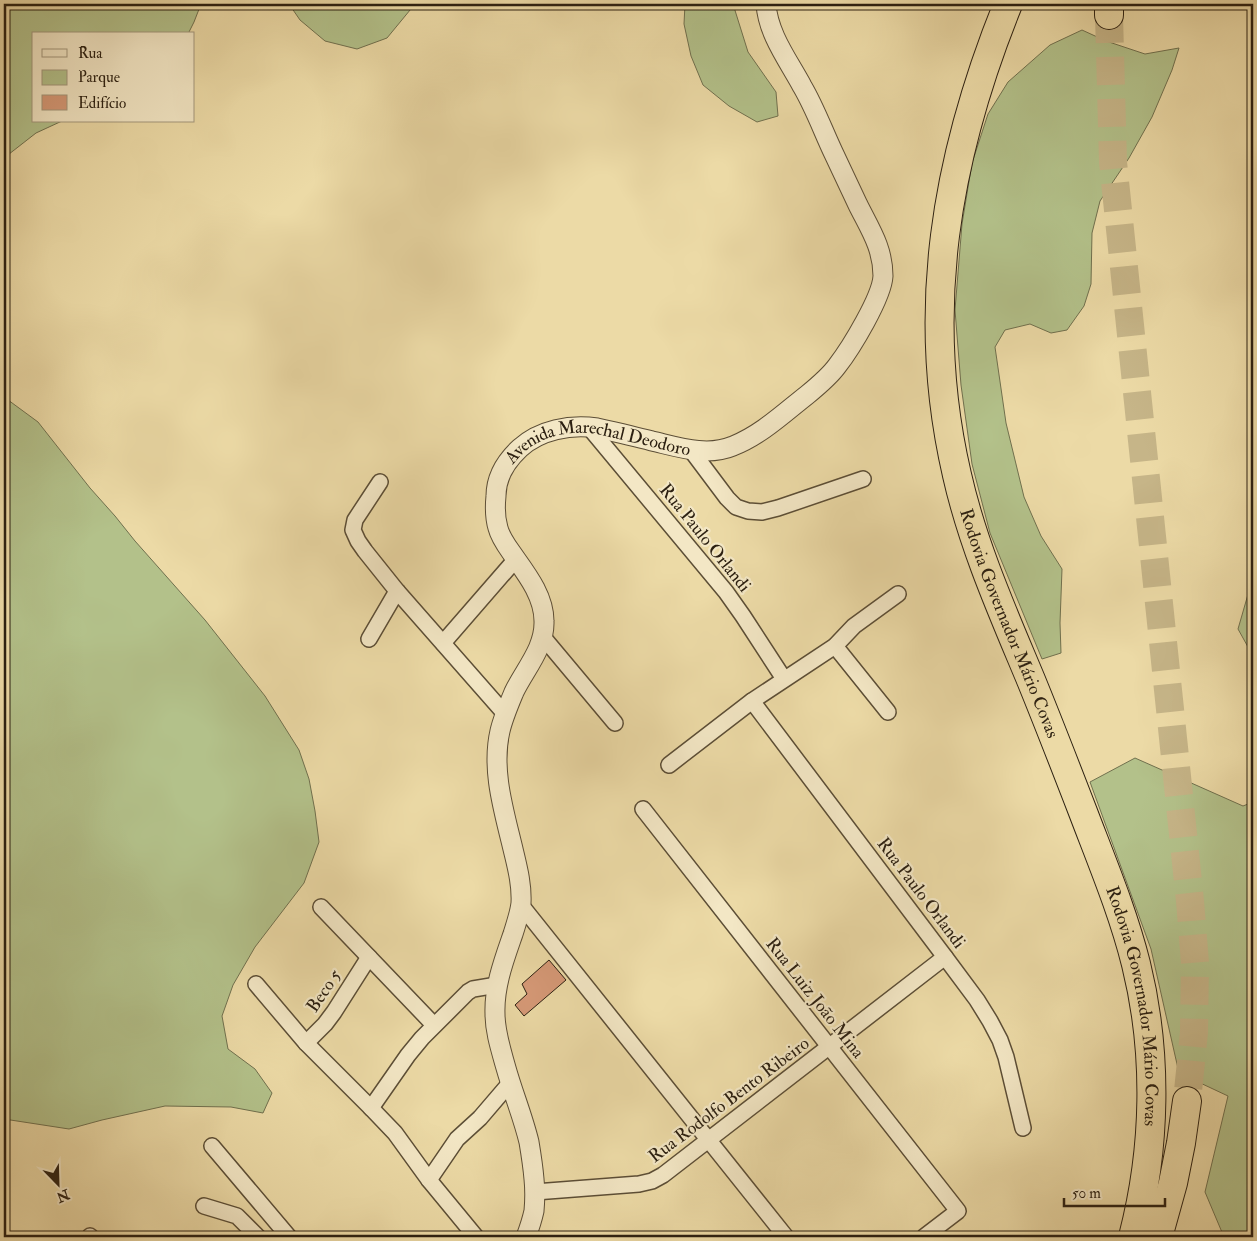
<svg xmlns="http://www.w3.org/2000/svg" width="1257" height="1241" font-family="'IM FELL Double Pica',serif">
  <style>
    .green { fill: #b3c18a; stroke: #70704e }
    .building { fill: #d69977; stroke: #2c2011 }
    .lines { fill: none; stroke-linecap: round; stroke-linejoin: round }
    .motorway-tunnel { stroke: #c6b588; stroke-width: 28; stroke-dasharray: 28 14; stroke-linecap: butt }
    .minor-casing { stroke: #5c4e36; stroke-width: 18 }
    .tertiary-casing { stroke: #5c4e36; stroke-width: 21 }
    .motorway-casing { stroke: #2c2011; stroke-width: 30 }
    .minor { stroke: #f3e7c5; stroke-width: 15 }
    .tertiary { stroke: #f3e7c5; stroke-width: 19 }
    .motorway { stroke: #ecdaa6; stroke-width: 28 }
    .labels { text-anchor: middle; dominant-baseline: central; stroke-width: 4.5; stroke-linejoin: round; paint-order: stroke }
    .street-label { font-size: 18px; fill: #2c2011; stroke: #f3e7c5 }
  </style>
  <rect width="100%" height="100%" fill="#ecdaa6"/>
  <filter id="stains"><feTurbulence type="fractalNoise" baseFrequency=".004" numOctaves="4"/><feColorMatrix values="0 0 0 0 .2 0 0 0 0 .09 0 0 0 0 .02 0 0 0 .5 -.17"/></filter>
  <radialGradient id="worn" r=".72"><stop offset=".6" stop-color="#630" stop-opacity="0"/><stop offset="1" stop-color="#630" stop-opacity=".3"/></radialGradient>
  <!-- green -->
  <g class="green">
    <polygon points="4,4 201,4 194,22 188,34 34,34 34,121 62,121 36,133 4,158"/>
    <polygon points="289,4 415,4 387,38 357,49 325,41 300,20"/>
    <polygon points="685,4 733,4 748,52 776,92 778,116 757,122 729,106 703,85 691,56 684,24"/>
    <polygon points="1082,30 1106,41 1145,54 1179,48 1172,70 1152,117 1129,158 1100,201 1092,233 1091,284 1084,306 1067,330 1051,333 1030,324 1005,330 995,347 1006,423 1024,497 1041,536 1062,569 1060,623 1061,653 1042,659 990,533 972,464 961,385 955,310 962,224 972,163 988,114 1008,82 1050,45"/>
    <polygon points="4,397 38,422 90,488 115,516 135,541 205,620 265,696 299,750 309,779 315,811 319,842 304,883 255,947 233,985 222,1016 228,1049 255,1069 272,1093 263,1113 231,1107 165,1106 102,1120 69,1129 4,1119"/>
    <polygon points="1253,577 1253,656 1238,629"/>
    <polygon points="1135,758 1243,806 1253,802 1253,1237 1224,1237 1205,1192 1228,1096 1179,1073 1151,949 1090,782"/>
  </g>
  <!-- building -->
  <polygon class="building" points="549,960 566,980 524,1016 515,1005 527,994 522,984"/>
  <g class="lines">
    <!-- motorway-tunnel -->
    <polyline class="motorway-tunnel" points="1109,15 1113,162 1190,901 1195,963 1194,1032 1187,1101"/>
    <defs>
      <g id="minor">
        <polyline points="588,426 726,592 743,616 784,679"/>
        <polyline points="691,450 727,498 736,507 748,511 762,512 778,508 863,479"/>
        <polyline points="380,482 355,520 353,530 358,541 365,551 397,591 506,715"/>
        <polyline points="543,637 615,723"/>
        <polyline points="369,639 397,591"/>
        <polyline points="443,643 516,559"/>
        <polyline points="835,646 888,712"/>
        <polyline points="752,701 945,957 977,1000 990,1021 1000,1040 1006,1057 1023,1128"/>
        <polyline points="669,765 752,701 835,646 854,626 898,594"/>
        <polyline points="643,809 958,1211 924,1237"/>
        <polyline points="521,905 786,1237"/>
        <polyline points="321,907 434,1025"/>
        <polyline points="256,984 306,1043 371,1108 395,1133 429,1180 476,1237"/>
        <polyline points="306,1043 325,1024 334,1012 369,957"/>
        <polyline points="371,1108 408,1055 422,1038 468,992 473,989 497,985"/>
        <polyline points="212,1146 289,1237"/>
        <polyline points="429,1180 457,1139 480,1118 510,1083"/>
        <polyline points="535,1192 639,1184 652,1181 663,1175 945,957"/>
        <polyline points="204,1206 237,1216 258,1237"/>
        <polyline points="90,1236 91,1237"/>
      </g>
      <g id="tertiary">
        <path id="s1" d="M526 1237C529 1229 532 1220 534 1211 535 1200 535 1189 534 1179 533 1167 531 1154 529 1142 523 1117 513 1093 506 1068 501 1050 495 1032 495 1014 494 986 504 960 513 934 516 924 520 913 521 903 522 884 517 866 513 849 504 811 491 770 500 731 503 718 509 704 514 692 525 669 545 648 544 621 544 595 525 572 511 552 506 545 500 536 498 528 495 518 495 506 496 496 496 477 506 461 520 448 540 430 570 424 597 428 615 432 633 436 652 441 678 447 707 457 733 446 761 435 784 413 807 395 818 386 829 377 837 366 851 348 882 297 883 276 883 248 870 229 858 205 850 188 842 171 834 154 823 131 815 108 802 86 788 60 768 34 766 4"/>
      </g>
      <g id="motorway">
        <path id="s2" d="M1008 4C946 157 919 312 957 475 973 546 1003 613 1031 680 1049 724 1066 768 1083 812 1102 862 1123 912 1136 964 1158 1053 1156 1148 1133 1237"/>
        <polyline points="1109,15 1109,4"/>
        <polyline points="1158,1237 1173,1183 1181,1143 1187,1101"/>
      </g>
    </defs>
    <!-- minor casing -->
    <use href="#minor" class="minor-casing"/>
    <!-- tertiary casing -->
    <use href="#tertiary" class="tertiary-casing"/>
    <!-- motorway casing -->
    <use href="#motorway" class="motorway-casing"/>
    <!-- minor -->
    <use href="#minor" class="minor"/>
    <!-- tertiary -->
    <use href="#tertiary" class="tertiary"/>
    <!-- motorway -->
    <use href="#motorway" class="motorway"/>
  </g>
  <g class="labels">
    <!-- street labels -->
    <g class="street-label">
      <text stroke="none"><textPath href="#s1" startOffset="911">Avenida Marechal Deodoro</textPath></text>
      <text transform="translate(705 538) rotate(51)">Rua Paulo Orlandi</text>
      <text stroke="none"><textPath href="#s2" startOffset="639">Rodovia Governador Mário Covas</textPath></text>
      <text transform="translate(921 893) rotate(53)">Rua Paulo Orlandi</text>
      <text transform="translate(324 991) rotate(-56)">Beco 5</text>
      <text transform="translate(815 998) rotate(52)">Rua Luiz João Mina</text>
      <text stroke="none"><textPath href="#s2" startOffset="1044">Rodovia Governador Mário Covas</textPath></text>
      <text transform="translate(729 1100) rotate(-37)">Rua Rodolfo Bento Ribeiro</text>
    </g>
  </g>
  <!-- margin -->
  <rect width="1257" height="1241" fill="none" stroke="#ecdaa6" stroke-width="20"/>
  <rect x="5" y="5" width="1247" height="1231" fill="none" stroke="#2c2011" stroke-width="2.5"/>
  <rect x="10" y="10" width="1237" height="1221" fill="none" stroke="#2c2011"/>
  <!-- legend -->
  <rect x="32" y="32" width="162" height="90" fill="#f3e7c5" stroke="#a3977d"/>
  <rect x="42" y="49" width="25" height="8" fill="#f3e7c5" stroke="#a3977d"/>
  <text x="78" y="58" font-size="15" fill="#2c2011">Rua</text>
  <rect x="42" y="70" width="25" height="15" fill="#b3c18a" stroke="#a3977d"/>
  <text x="78" y="82" font-size="15" fill="#2c2011">Parque</text>
  <rect x="42" y="95" width="25" height="15" fill="#d69977" stroke="#a3977d"/>
  <text x="78" y="108" font-size="15" fill="#2c2011">Edifício</text>
  <!-- north arrow -->
  <g transform="translate(58 1184) rotate(157)" stroke="#f3e7c5" stroke-width="4" paint-order="stroke">
  <path d="M0-4L9 19L0 12L-9 19Z" fill="#2c2011"/>
  <text y="-8" font-size="14" font-weight="bold" text-anchor="middle" fill="#2c2011">N</text>
  </g>
  <!-- scale -->
  <path d="M1064 1198v8h101v-8" fill="none" stroke="#2c2011" stroke-width="2.5"/>
  <text x="1072" y="1198" font-size="15" fill="#2c2011" stroke="#f3e7c5" stroke-width="4" paint-order="stroke">50 m</text>
  <rect width="100%" height="100%" filter="url(#stains)"/>
  <rect width="100%" height="100%" fill="url(#worn)"/>
</svg>
